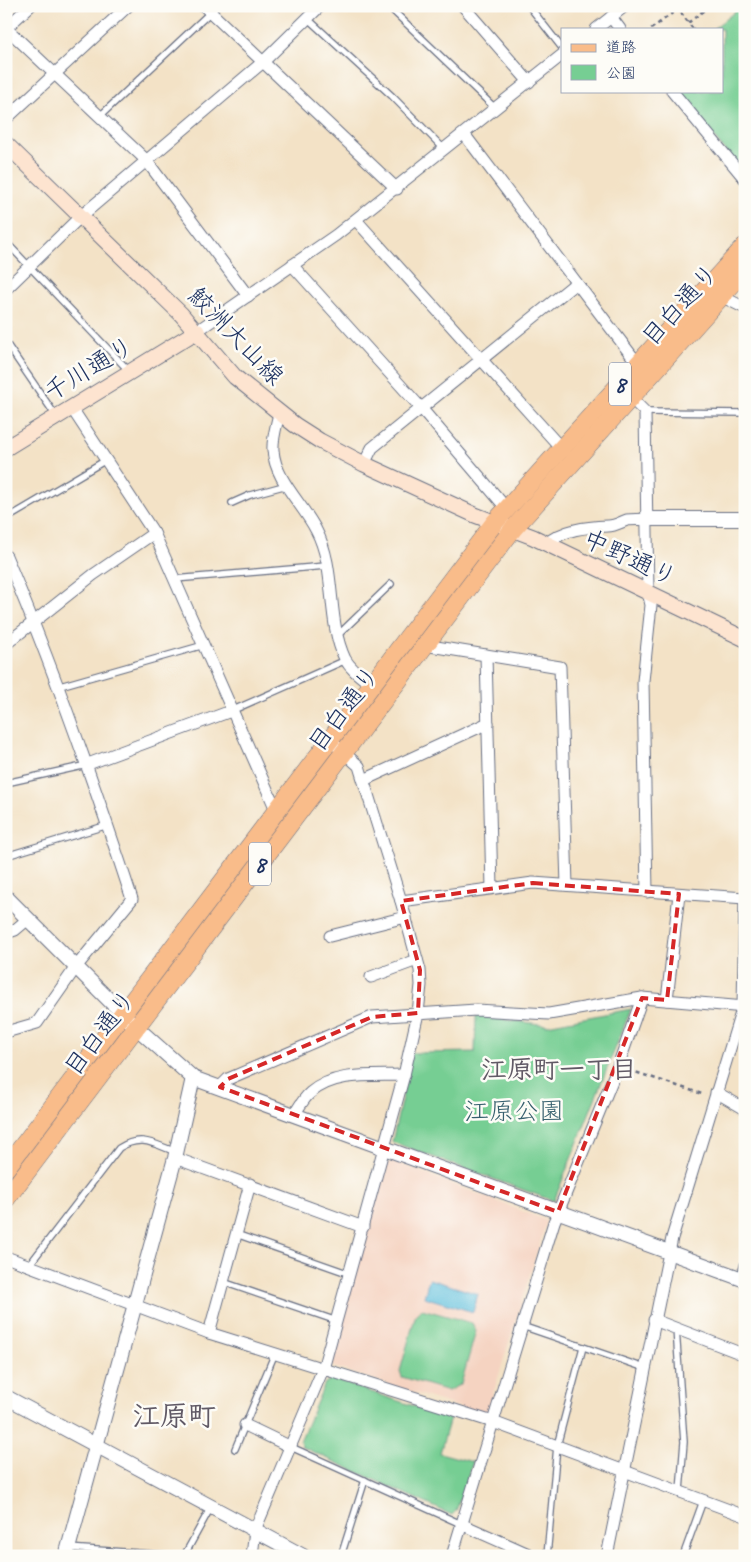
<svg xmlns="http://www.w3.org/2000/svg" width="751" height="1562" font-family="Caveat,'Klee One',sans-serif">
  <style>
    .built { fill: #f5d3c1 }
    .green { fill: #76ce93; stroke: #487e78 }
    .water { fill: #5fbfdd; stroke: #3d779e }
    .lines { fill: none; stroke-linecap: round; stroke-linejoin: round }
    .service-casing { stroke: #676e82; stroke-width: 8 }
    .minor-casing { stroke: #676e82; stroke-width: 13 }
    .tertiary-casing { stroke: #676e82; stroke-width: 16 }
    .secondary-casing { stroke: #676e82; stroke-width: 17 }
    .primary-casing { stroke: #676e82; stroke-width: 19 }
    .path { stroke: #676e82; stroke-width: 2.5; stroke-dasharray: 4 4; stroke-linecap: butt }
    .service { stroke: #fff; stroke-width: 5.5 }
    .minor { stroke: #fff; stroke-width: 11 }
    .tertiary { stroke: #fff; stroke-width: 14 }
    .secondary { stroke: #fde4d0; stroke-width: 15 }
    .primary { stroke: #f9bc8a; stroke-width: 18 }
    .marked { fill: none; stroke: #d62828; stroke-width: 4; stroke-dasharray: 10 6; stroke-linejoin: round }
    .labels { text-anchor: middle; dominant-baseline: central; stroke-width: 5; stroke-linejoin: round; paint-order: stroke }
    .shield { fill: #fdfcf7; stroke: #5f6c8c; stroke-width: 1 }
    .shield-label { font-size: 24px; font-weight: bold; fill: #1b2f5e }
    .street-label { font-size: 25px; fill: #1b2f5e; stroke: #fdfcf7 }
    .park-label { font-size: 25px; fill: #365f6e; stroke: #fdfcf7 }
    .neighbourhood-label { font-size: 26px; font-weight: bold; fill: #615a66; stroke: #fdfcf7 }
    .quarter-label { font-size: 28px; font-weight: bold; fill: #615a66; stroke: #fdfcf7 }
  </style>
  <rect width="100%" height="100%" fill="#fdfcf7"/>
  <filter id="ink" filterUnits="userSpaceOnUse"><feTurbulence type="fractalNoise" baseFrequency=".02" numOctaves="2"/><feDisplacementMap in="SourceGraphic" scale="10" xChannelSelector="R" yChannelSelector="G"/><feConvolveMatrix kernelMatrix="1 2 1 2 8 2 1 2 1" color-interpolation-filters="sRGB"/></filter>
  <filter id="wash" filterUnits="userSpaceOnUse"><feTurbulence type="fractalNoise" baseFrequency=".0096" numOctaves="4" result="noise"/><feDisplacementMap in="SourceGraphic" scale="20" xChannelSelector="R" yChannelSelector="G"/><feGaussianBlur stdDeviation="1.12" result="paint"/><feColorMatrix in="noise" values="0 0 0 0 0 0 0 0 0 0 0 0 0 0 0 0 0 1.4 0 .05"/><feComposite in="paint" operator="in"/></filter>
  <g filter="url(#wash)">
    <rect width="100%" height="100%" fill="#f3e2c6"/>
    <!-- built -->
    <polygon class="built" points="393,1161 545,1220 546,1223 487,1413 484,1415 334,1367 331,1361 385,1164"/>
    <!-- green -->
    <g class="green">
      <polygon points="742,6 745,6 745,176 677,91 722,91 722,29 713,29"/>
      <polygon points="631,1009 554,1201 392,1142 412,1053 475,1052 476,1016 547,1025"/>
      <polygon points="422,1309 472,1323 476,1331 461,1384 448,1391 402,1377 400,1371 416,1314"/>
      <polygon points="332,1379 450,1418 440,1453 473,1462 456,1511 452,1515 302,1447 300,1441 325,1383"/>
    </g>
    <!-- water -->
    <polygon class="water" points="429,1279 478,1294 473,1312 424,1297"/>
  </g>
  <g filter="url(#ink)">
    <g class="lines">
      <defs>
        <g id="service">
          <polyline points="388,6 495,108"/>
          <polyline points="529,6 562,48"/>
          <polyline points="307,18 392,96 444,149"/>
          <polyline points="100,116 217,6"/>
          <polyline points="6,242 130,372"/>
          <polyline points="6,343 56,416"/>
          <polyline points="645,412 745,413"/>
          <polyline points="232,503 250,495 287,485"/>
          <polyline points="6,519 106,460"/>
          <polyline points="175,579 326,566"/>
          <polyline points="338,635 391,584"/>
          <polyline points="60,686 204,645"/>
          <polyline points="231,711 346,660"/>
          <polyline points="6,783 87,765"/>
          <polyline points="6,856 108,825"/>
          <polyline points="236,1234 350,1274"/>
          <path d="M30 1264 119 1148C141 1134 154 1144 176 1152"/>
          <polyline points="740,1278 745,1259"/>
          <polyline points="223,1282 337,1321"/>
          <polyline points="522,1326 645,1368"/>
          <polyline points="676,1329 684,1442 680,1491"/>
          <polyline points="291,1447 461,1524"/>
          <polyline points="235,1449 275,1353"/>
          <polyline points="68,1548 181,1556"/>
          <polyline points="184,1556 211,1507"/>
          <polyline points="341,1556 365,1480"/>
          <polyline points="547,1556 557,1446 583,1347"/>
          <polyline points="683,1556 703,1501"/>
        </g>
        <g id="minor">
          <polyline points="204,6 397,189"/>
          <polyline points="463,6 529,82"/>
          <polyline points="611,17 620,29"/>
          <polyline points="6,28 146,160 248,296"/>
          <polyline points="6,28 30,6"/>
          <polyline points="596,29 625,6"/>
          <polyline points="672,91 745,179"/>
          <polyline points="6,119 128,6"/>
          <polyline points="464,134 638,364"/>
          <polyline points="356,220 561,448"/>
          <polyline points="292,265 421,408 507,509"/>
          <polyline points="6,289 80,217 263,62 320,6"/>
          <polyline points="721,296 745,308"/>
          <polyline points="197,331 336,235 562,55"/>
          <polyline points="631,398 645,412 648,592 651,605 643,681 647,892"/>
          <polyline points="71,407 154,533 277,812"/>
          <path d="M279 413C277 424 272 439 273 450 275 480 303 504 316 530 337 569 326 619 345 659 351 670 363 678 372 685"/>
          <polyline points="364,464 372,448 576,283"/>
          <path d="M546 544C563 529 587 527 608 526 615 526 621 522 627 520 633 519 640 520 647 519"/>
          <path d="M6 556C54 669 94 783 132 899L76 967 37 1023 6 1032"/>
          <polyline points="6,644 93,575 154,533"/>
          <polyline points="424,645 560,667 567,885"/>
          <polyline points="486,655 492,888"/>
          <polyline points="88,764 231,711"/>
          <polyline points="364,780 488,723"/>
          <polyline points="401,901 533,883 745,898"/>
          <polyline points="6,933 15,930 28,919"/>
          <polyline points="330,936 406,917"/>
          <polyline points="371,977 417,960"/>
          <polyline points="667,1000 679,894"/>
          <polyline points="220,1087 228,1079 372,1017 476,1010 549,1014 642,998 745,1007"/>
          <polyline points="716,1092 745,1109"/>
          <path d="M294 1115C299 1107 304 1098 310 1093 335 1071 373 1076 404 1075"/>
          <polyline points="175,1158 363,1227"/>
          <polyline points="6,1257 209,1333 493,1422 745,1516"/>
          <polyline points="654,1320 745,1355"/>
          <polyline points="209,1333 250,1184"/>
          <polyline points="245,1425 291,1447"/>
          <polyline points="461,1524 533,1556"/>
          <polyline points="252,1556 255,1530 323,1369 404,1075 418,1013 421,985 420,970 401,901 359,766 331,741"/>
          <polyline points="452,1556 554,1222 618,1066 642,998"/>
          <polyline points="607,1556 672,1238 743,1006 745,896"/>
        </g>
        <g id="tertiary">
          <polyline points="647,519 745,519"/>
          <polyline points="6,897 136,1027 193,1078 745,1280"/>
          <polyline points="6,1397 303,1556"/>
          <polyline points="66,1556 175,1158 193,1078"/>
        </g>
        <g id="secondary">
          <polyline points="6,144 181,314 235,377 295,425 320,441 364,464 475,515 533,537 745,639"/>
          <polyline points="6,448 197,331"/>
        </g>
        <g id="primary">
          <polyline points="6,1168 495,522 745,246"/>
          <polyline points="6,1199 513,529 745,270"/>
        </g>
      </defs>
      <!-- service casing -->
      <use href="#service" class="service-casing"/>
      <!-- minor casing -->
      <use href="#minor" class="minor-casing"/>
      <!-- tertiary casing -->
      <use href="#tertiary" class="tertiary-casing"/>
      <!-- secondary casing -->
      <use href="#secondary" class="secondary-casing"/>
      <!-- primary casing -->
      <use href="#primary" class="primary-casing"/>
      <!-- path -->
      <g class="path">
        <polyline points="676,6 693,29"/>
        <polyline points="688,23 709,6"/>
        <polyline points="651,29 682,6"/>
        <polyline points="629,1070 705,1095"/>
      </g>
      <!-- service -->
      <use href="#service" class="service"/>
      <!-- minor -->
      <use href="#minor" class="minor"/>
      <!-- tertiary -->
      <use href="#tertiary" class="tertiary"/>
      <!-- secondary -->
      <use href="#secondary" class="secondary"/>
      <!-- primary -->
      <use href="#primary" class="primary"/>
    </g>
  </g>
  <!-- marked area -->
  <path class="marked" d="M533 883 679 894 667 1000 642 998 558 1212 220 1087 228 1079 372 1017 418 1013 420 970 401 901Z"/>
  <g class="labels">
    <!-- shield labels -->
    <g class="shield">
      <rect x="609" y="362.5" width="22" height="43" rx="4"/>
      <rect x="249" y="842.5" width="22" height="43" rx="4"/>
    </g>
    <g class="shield-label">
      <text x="620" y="384">8</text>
      <text x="260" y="864">8</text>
    </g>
    <!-- street labels -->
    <g class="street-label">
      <text transform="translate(680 305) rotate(-48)">目白通り</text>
      <text transform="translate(236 336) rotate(46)">鮫洲大山線</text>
      <text transform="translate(89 369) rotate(-31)">千川通り</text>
      <text transform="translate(630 558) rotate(25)">中野通り</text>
      <text transform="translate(344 709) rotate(-53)">目白通り</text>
      <text transform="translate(100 1033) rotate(-53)">目白通り</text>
    </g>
    <!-- park labels -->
    <g class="park-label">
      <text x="514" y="1111">江原公園</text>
    </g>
    <!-- neighbourhood labels -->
    <g class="neighbourhood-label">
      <text x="559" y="1069">江原町一丁目</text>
    </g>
    <!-- quarter labels -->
    <g class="quarter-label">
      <text x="174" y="1415">江原町</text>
    </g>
  </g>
  <!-- margin -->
  <rect width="751" height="1562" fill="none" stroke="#fdfcf7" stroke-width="25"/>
  <!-- legend -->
  <rect x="561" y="28" width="162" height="65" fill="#fdfcf7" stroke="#a3aaba"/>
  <rect x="571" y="44" width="25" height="8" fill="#f9bc8a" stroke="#a3aaba"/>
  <text x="606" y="52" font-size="15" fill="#1b2f5e">道路</text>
  <rect x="571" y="65" width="25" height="15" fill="#76ce93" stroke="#a3aaba"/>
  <text x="606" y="78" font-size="15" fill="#1b2f5e">公園</text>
</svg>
